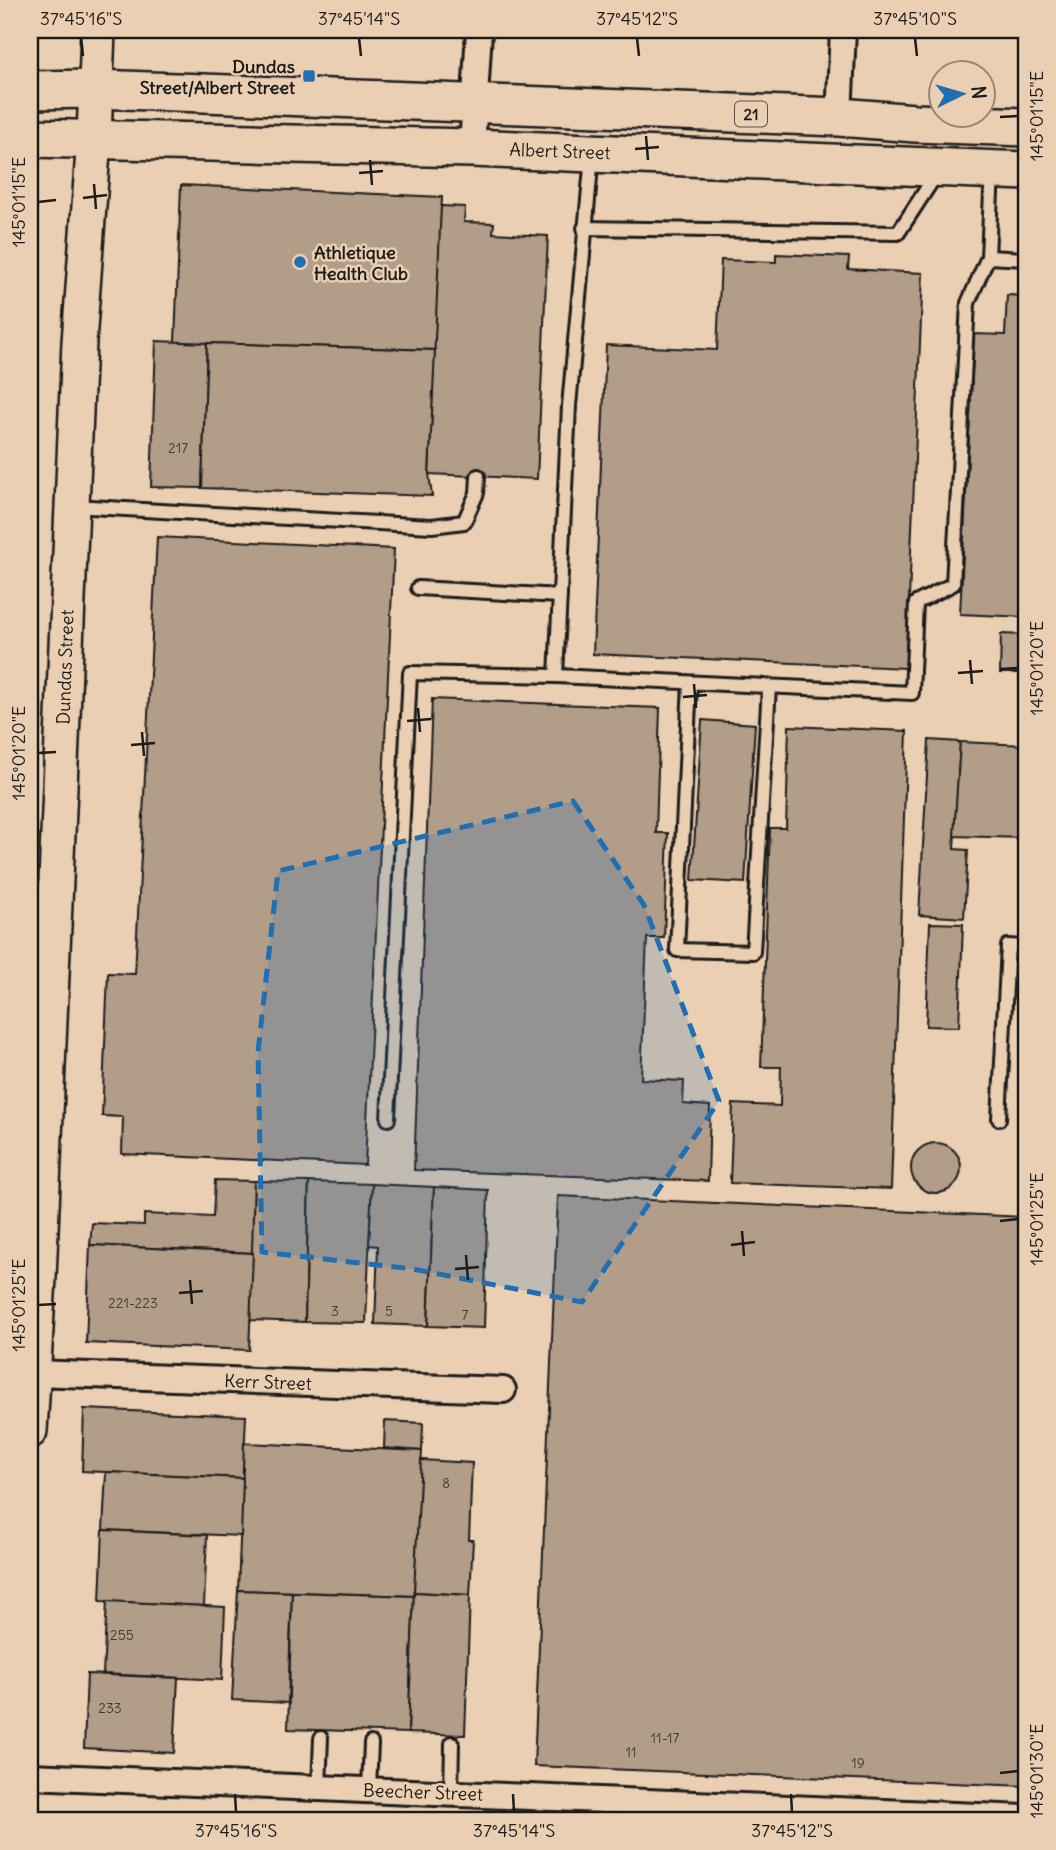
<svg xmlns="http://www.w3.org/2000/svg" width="1056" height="1850" font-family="Delius,sans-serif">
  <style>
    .building { fill: #b29d89; stroke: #1c1c1c; stroke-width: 2 }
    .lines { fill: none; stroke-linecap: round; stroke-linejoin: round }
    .lane-casing { stroke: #1c1c1c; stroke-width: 18 }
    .street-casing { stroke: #1c1c1c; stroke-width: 30 }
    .secondary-casing { stroke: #1c1c1c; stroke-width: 38 }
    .primary-casing { stroke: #1c1c1c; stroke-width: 42 }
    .lane { stroke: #ebcfb2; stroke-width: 12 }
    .street { stroke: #ebcfb2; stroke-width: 24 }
    .secondary { stroke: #ebcfb2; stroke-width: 33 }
    .primary { stroke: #ebcfb2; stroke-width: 37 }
    .marked { fill: #1f6fb2; fill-opacity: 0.2; stroke: #1f6fb2; stroke-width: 5; stroke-dasharray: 14 9; stroke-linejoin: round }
    .ticks { fill: none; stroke: #1c1c1c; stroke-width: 2.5 }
    .poi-dot { fill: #1f6fb2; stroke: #ebcfb2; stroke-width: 2.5 }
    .labels { text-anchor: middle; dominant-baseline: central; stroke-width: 5; stroke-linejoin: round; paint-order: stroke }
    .number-label { font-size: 14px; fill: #423c37 }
    .shield { fill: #ebcfb2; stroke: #5a5249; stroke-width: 2 }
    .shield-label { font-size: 16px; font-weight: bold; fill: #1c1c1c }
    .poi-label { font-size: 18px; font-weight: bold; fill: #1c1c1c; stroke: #ebcfb2; text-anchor: end }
    .street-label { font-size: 18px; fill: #1c1c1c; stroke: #ebcfb2 }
    .neatline { fill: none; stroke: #1c1c1c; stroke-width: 2.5 }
    .ticks-label { font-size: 18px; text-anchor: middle; fill: #1c1c1c }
  </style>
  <rect width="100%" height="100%" fill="#ebcfb2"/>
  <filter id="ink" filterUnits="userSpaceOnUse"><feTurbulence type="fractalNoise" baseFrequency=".0143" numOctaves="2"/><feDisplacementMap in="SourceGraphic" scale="14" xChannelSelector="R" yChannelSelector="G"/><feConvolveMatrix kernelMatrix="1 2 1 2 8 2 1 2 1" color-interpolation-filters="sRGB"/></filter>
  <g filter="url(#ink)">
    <!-- building -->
    <g class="building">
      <polygon points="181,185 442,197 435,350 175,342"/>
      <polygon points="441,206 465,207 464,222 494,223 493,233 548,236 537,479 429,474"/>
      <polygon points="776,254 849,257 848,269 923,273 906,668 593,654 606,345 717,350 721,260 776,262"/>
      <polygon points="1007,295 1026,296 1026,617 960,614 974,334 1005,335"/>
      <polygon points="156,341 207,343 202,488 151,487"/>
      <polygon points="207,343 435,350 429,474 432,496 202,488"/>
      <polygon points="157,537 394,549 365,1165 122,1154 123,1117 102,1116 108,973 135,974"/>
      <polygon points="1001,634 1026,635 1026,673 1000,673"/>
      <polygon points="432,699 660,708 656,833 668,833 664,938 647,938 641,1079 684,1081 683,1104 710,1106 708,1181 414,1170"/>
      <polygon points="702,720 755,724 745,883 692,880"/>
      <polygon points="789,726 907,731 891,1189 730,1183 733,1104 780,1106 781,1067 761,1067 770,828 786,828"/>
      <polygon points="929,740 960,742 954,849 968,850 964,918 919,915"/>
      <polygon points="960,742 1026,745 1026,838 954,836"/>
      <polygon points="930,923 963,924 959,1027 926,1026"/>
      <circle cx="936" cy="1168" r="25"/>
      <polygon points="215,1180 254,1181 253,1253 90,1245 92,1223 144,1225 144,1214 213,1217"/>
      <polygon points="254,1181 309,1182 305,1322 250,1320"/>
      <polygon points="309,1182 372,1184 366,1323 305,1322"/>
      <polygon points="372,1184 434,1187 428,1326 375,1324 378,1246 369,1245"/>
      <polygon points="434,1187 488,1190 484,1328 428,1326"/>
      <polygon points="558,1196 1026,1217 1026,1786 534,1766"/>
      <polygon points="90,1245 253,1253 249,1350 86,1343"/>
      <polygon points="84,1409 246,1416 243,1478 82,1471"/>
      <polygon points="385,1421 423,1423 422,1451 384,1448"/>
      <polygon points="244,1443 422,1451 414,1596 238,1590"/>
      <polygon points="421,1460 472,1463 469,1540 473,1540 470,1595 414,1592"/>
      <polygon points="106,1472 243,1478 241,1536 103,1530"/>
      <polygon points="103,1530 207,1535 204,1606 100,1601"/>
      <polygon points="238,1590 292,1592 288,1703 232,1700"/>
      <polygon points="292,1592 414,1596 408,1733 288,1729"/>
      <polygon points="414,1592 470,1595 465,1735 408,1733"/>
      <polygon points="107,1601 225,1607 222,1680 103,1674"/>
      <polygon points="87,1674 178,1678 174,1753 84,1748"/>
      <polygon points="89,1817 172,1820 88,1820"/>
    </g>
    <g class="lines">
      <defs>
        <g id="lane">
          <polyline points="584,228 898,233 937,173"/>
          <polyline points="988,257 1026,259"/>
          <polyline points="72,506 432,526 464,522 477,493 478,476"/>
          <polyline points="418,588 560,596"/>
          <polyline points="556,676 569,406 592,156"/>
          <polyline points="690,683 677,950 753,952 769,687"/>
          <polyline points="388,1119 410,673 556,676 912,693 916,603 953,584 968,303 988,257 992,171"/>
          <polyline points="999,1119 1008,946 1026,947"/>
          <polyline points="319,1787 321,1738"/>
          <polyline points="369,1789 371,1743"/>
          <polyline points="451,1793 452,1743"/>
        </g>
        <g id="street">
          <polyline points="839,117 843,30"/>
          <polyline points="472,148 479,30"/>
          <polyline points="34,1373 503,1390"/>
          <polyline points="30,1776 1026,1818"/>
        </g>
        <polyline id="secondary" points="30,1431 39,1278 79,342 94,138 98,30"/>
        <g id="primary">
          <polyline points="30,90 96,89 839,117 915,123 1026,127"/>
          <polyline points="30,138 472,148 1026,171"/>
        </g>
      </defs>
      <!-- lane casing -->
      <use href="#lane" class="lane-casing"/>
      <!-- street casing -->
      <use href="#street" class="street-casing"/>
      <!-- secondary casing -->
      <use href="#secondary" class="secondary-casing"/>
      <!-- primary casing -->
      <use href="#primary" class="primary-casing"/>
      <!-- lane -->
      <use href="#lane" class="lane"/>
      <!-- street -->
      <use href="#street" class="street"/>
      <!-- secondary -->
      <use href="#secondary" class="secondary"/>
      <!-- primary -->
      <use href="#primary" class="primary"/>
    </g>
  </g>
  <!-- marked area -->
  <path class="marked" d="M573 801 644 905 719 1101 582 1302 413 1269 262 1252 258 1052 278 871Z"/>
  <!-- ticks -->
  <path class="ticks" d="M81 38 83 56M359 38 361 56M637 38 639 56M915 38 917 56M1000 117 1018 116M646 136 648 160M635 149 659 147M370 160 372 185M359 173 383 171M94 184 96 209M83 198 107 195M38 202 56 200M970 660 972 684M1000 669 1018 668M958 673 983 671M694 684 696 708M683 697 707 695M418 708 420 732M407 721 431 719M142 732 144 756M131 745 155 743M38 753 56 752M1000 1221 1018 1219M742 1231 744 1256M731 1245 755 1242M466 1255 468 1280M455 1269 479 1267M190 1280 192 1304M179 1293 203 1291M38 1305 56 1304M1000 1773 1018 1771M235 1794 236 1812M513 1794 514 1812M791 1794 792 1812"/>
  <!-- markers -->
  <g class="poi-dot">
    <rect x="302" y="69" width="14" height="14" rx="3.5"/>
    <circle cx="300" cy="262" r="7"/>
  </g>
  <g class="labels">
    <!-- number labels -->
    <g class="number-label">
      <text x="178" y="448">217</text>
      <text x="133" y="1303">221-223</text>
      <text x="335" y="1311">3</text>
      <text x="389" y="1311">5</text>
      <text x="465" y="1315">7</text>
      <text x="446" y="1483">8</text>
      <text x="122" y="1635">255</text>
      <text x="110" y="1708">233</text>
      <text x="665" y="1738">11-17</text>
      <text x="631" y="1752">11</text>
      <text x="858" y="1763">19</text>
    </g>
    <!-- shield labels -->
    <rect class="shield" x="735" y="101.5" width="32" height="25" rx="5"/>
    <g class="shield-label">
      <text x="751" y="114">21</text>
    </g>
    <!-- poi labels -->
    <g class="poi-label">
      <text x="295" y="66">Dundas<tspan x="295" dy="21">Street/Albert Street</tspan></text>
      <text x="314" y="252" text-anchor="start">Athletique<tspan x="314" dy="21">Health Club</tspan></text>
    </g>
    <!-- street labels -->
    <g class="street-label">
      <text transform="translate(560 151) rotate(2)">Albert Street</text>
      <text transform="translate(65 667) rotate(-88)">Dundas Street</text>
      <text transform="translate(268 1382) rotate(2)">Kerr Street</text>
      <text transform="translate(423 1792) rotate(2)">Beecher Street</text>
    </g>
  </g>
  <!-- margin -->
  <rect width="1056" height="1850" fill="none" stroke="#ebcfb2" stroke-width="77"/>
  <!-- north arrow -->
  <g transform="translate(962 94) rotate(85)"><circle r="33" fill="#ebcfb2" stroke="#988776" stroke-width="2"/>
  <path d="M0-5L12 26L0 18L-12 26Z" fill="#1f6fb2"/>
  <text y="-10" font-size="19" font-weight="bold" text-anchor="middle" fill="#1c1c1c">N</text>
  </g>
  <rect x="38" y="38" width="980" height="1774" class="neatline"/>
  <g class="ticks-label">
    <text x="81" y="25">37°45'16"S</text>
    <text x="359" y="25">37°45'14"S</text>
    <text x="637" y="25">37°45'12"S</text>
    <text x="915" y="25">37°45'10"S</text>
    <text transform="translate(1037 116) rotate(-90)" y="6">145°01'15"E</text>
    <text transform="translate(19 202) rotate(-90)" y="6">145°01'15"E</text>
    <text transform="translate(1037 668) rotate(-90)" y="6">145°01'20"E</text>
    <text transform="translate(19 753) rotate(-90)" y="6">145°01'20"E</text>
    <text transform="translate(1037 1219) rotate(-90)" y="6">145°01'25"E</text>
    <text transform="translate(19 1305) rotate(-90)" y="6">145°01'25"E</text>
    <text transform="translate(1037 1771) rotate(-90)" y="6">145°01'30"E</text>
    <text x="236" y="1837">37°45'16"S</text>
    <text x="514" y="1837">37°45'14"S</text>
    <text x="792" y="1837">37°45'12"S</text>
  </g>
</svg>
